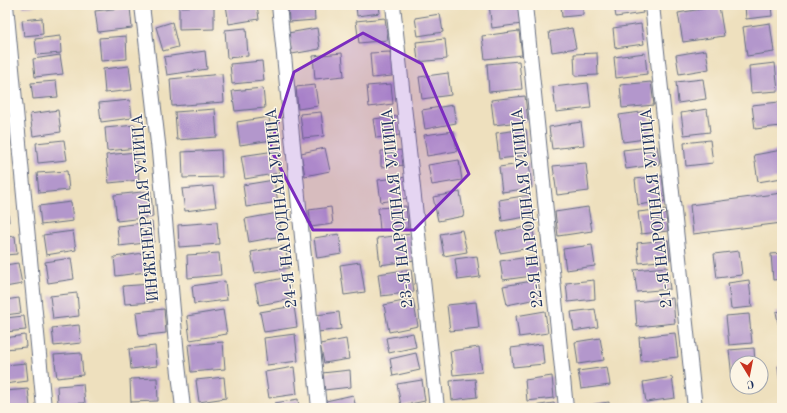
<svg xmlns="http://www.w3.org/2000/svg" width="787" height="413" font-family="'Old Standard TT',serif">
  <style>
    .building { fill: #b397cc }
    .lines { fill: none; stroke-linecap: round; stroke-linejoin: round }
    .minor-casing { stroke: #656d80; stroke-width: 16 }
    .minor { stroke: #fff; stroke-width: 14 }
    .marked { fill: #7b2cbf; fill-opacity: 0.2; stroke: #7b2cbf; stroke-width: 3; stroke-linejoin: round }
    .labels { text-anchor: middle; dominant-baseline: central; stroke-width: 3; stroke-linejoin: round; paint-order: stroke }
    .street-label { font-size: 16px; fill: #1b2f5e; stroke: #fcf5e5 }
  </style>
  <rect width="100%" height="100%" fill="#fcf5e5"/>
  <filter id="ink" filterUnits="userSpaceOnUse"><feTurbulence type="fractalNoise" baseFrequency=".025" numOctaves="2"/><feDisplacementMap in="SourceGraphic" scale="8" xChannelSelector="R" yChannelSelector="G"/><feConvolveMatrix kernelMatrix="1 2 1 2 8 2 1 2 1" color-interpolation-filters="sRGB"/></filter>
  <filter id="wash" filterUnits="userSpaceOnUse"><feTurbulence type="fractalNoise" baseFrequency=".012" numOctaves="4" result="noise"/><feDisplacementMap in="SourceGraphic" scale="16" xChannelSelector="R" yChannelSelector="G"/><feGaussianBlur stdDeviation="0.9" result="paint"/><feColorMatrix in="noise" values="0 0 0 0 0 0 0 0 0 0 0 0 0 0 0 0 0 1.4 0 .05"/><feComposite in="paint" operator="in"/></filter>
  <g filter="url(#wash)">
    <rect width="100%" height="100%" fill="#eee0be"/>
    <g id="blocks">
      <!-- building -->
      <g class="building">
        <polygon points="23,5 36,5 36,6 23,7"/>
        <polygon points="226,5 257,5 259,19 229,24"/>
        <polygon points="288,5 314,5 315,20 289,22"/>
        <polygon points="356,5 379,5 380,13 357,16"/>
        <polygon points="489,5 520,5 522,24 492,28"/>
        <polygon points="561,5 583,5 583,15 562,17"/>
        <polygon points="614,5 642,5 643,13 616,17"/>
        <polygon points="745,5 771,5 772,16 746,19"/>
        <polygon points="214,6 214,29 179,30 179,7"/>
        <polygon points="719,6 724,36 683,42 678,13"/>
        <polygon points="130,7 132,28 98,32 95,11"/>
        <polygon points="440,14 443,32 418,36 415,18"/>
        <polygon points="42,18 43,34 24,36 22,20"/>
        <polygon points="385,18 388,40 359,43 356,21"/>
        <polygon points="172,22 178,47 163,51 156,27"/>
        <polygon points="770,23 774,52 747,56 743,27"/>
        <polygon points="641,24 644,44 615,48 613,28"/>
        <polygon points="246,28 248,56 227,58 225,30"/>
        <polygon points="317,28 320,49 292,54 288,33"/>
        <polygon points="572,28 576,48 552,52 549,32"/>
        <polygon points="519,31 522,55 485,59 482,36"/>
        <polygon points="60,36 61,53 37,55 35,39"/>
        <polygon points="126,36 127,59 101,61 99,38"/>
        <polygon points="445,39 447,59 418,62 416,42"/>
        <polygon points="706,50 709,69 679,74 676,55"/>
        <polygon points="205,51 207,69 167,75 164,57"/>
        <polygon points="390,52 392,76 372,78 370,53"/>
        <polygon points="342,53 344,76 315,79 313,56"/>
        <polygon points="597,53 598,75 575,76 574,54"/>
        <polygon points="645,53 647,74 616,78 614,57"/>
        <polygon points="60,55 63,74 35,77 33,59"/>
        <polygon points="262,61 264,81 232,84 230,64"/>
        <polygon points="519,61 522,89 489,92 487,64"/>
        <polygon points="775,63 778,91 751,93 749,66"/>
        <polygon points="129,66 132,90 105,93 103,69"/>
        <polygon points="448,73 451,95 422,99 419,77"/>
        <polygon points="222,74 224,102 172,106 170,79"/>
        <polygon points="703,79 706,99 678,103 676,82"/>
        <polygon points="56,81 58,97 33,99 31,83"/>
        <polygon points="651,82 654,105 622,108 620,85"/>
        <polygon points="588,83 591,108 556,112 553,87"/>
        <polygon points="391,84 393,104 369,107 367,86"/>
        <polygon points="315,85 318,106 298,109 296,87"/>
        <polygon points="263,88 265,108 235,111 232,91"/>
        <polygon points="525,96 528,121 494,125 491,100"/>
        <polygon points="130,100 132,118 101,122 99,103"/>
        <polygon points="779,102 781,126 755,129 752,105"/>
        <polygon points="453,105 456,123 425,129 422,110"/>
        <polygon points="215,109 217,137 177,140 175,112"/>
        <polygon points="707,109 710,132 684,135 681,113"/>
        <polygon points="58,110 61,132 33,136 30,114"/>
        <polygon points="648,111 652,138 623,142 619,115"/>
        <polygon points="321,112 324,136 303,138 300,114"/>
        <polygon points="398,116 400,135 376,138 373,119"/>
        <polygon points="269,117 272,140 240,145 237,122"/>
        <polygon points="581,122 584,145 552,149 549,127"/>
        <polygon points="135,125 137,148 107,151 105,128"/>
        <polygon points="526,129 529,155 499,159 496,133"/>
        <polygon points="454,131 457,151 427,156 424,135"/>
        <polygon points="64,140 67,160 38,163 36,143"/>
        <polygon points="710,140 713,163 686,166 684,143"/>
        <polygon points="657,146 660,164 626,169 623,150"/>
        <polygon points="325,148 330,171 305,176 301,153"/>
        <polygon points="221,150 222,177 183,178 182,152"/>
        <polygon points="405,150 406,165 381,167 381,151"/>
        <polygon points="782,150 782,178 758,182 754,155"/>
        <polygon points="275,151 279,173 245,179 241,156"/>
        <polygon points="136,152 139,180 109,183 106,155"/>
        <polygon points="459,160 462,180 432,185 428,165"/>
        <polygon points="529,163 532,188 502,192 499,167"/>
        <polygon points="586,163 589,191 557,195 553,166"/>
        <polygon points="67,171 69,190 39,193 37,173"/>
        <polygon points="662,176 665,201 638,205 635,179"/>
        <polygon points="407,177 409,198 381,202 378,180"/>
        <polygon points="274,180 278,202 246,207 243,185"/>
        <polygon points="213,186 216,207 185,211 182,189"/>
        <polygon points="151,191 153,217 117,221 114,195"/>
        <polygon points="460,192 464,216 438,221 433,197"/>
        <polygon points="782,193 782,223 693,234 690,205"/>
        <polygon points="529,195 532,216 502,221 499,200"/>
        <polygon points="5,197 7,197 9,222 5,222"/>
        <polygon points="71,202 73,221 41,225 39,206"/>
        <polygon points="406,206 408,228 380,230 378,208"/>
        <polygon points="331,207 333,224 311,227 309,210"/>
        <polygon points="588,207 592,231 558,236 555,212"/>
        <polygon points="665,209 668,231 641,234 638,212"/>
        <polygon points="278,213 282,236 249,242 245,219"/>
        <polygon points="152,222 154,242 119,246 117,226"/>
        <polygon points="217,222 219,244 179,247 178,225"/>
        <polygon points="532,226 536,247 500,253 496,232"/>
        <polygon points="462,230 467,252 444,256 440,234"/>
        <polygon points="73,231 76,250 46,255 43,235"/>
        <polygon points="339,234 342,254 317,258 314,238"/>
        <polygon points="412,234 415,260 380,265 377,238"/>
        <polygon points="15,236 17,254 5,255 5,237"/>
        <polygon points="668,240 670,260 639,263 637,243"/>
        <polygon points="592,245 595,266 566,270 563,249"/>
        <polygon points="285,246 289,268 255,273 251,252"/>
        <polygon points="739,251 742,275 717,278 714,254"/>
        <polygon points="144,253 146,272 116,276 114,257"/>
        <polygon points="219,253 221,275 188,278 187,255"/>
        <polygon points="782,253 782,279 773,280 771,254"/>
        <polygon points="477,256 480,277 458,280 455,259"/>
        <polygon points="537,256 539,275 503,280 500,261"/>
        <polygon points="71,258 74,279 48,283 45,262"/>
        <polygon points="360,262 365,292 344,295 340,265"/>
        <polygon points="18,263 22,284 5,287 5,265"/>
        <polygon points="667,267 670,289 637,292 634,270"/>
        <polygon points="411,269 414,292 381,296 378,274"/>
        <polygon points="288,277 292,299 259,305 255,284"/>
        <polygon points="538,280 541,298 507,305 503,286"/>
        <polygon points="594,280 595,299 568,302 566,283"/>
        <polygon points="749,280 752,307 731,309 728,283"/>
        <polygon points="225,281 227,300 194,304 192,286"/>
        <polygon points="152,284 153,302 125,304 123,286"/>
        <polygon points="77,293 79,316 53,319 50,296"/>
        <polygon points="19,298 21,313 5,315 5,300"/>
        <polygon points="673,298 675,323 637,327 635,302"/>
        <polygon points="413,299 418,326 389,332 384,305"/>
        <polygon points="476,302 479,328 450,331 447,305"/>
        <polygon points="294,306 297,327 264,332 260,312"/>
        <polygon points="164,309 166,333 139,336 136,312"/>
        <polygon points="595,309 598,327 574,331 571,312"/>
        <polygon points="223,310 227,334 190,340 187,316"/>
        <polygon points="545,311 548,333 519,337 516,316"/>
        <polygon points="782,311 782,337 781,337 776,312"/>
        <polygon points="339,312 341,329 318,332 316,315"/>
        <polygon points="749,314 752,343 729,345 726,316"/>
        <polygon points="24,316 26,330 5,332 5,318"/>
        <polygon points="79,325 81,343 54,346 52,328"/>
        <polygon points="413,333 416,347 389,353 386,338"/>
        <polygon points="675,333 678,357 641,361 639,337"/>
        <polygon points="295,334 298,361 267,365 264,338"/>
        <polygon points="25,335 26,347 5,349 5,338"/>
        <polygon points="600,338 604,360 578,364 575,342"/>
        <polygon points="346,339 349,359 324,363 320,344"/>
        <polygon points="223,342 225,369 191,372 188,345"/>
        <polygon points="542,344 544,364 513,367 511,348"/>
        <polygon points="155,346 157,366 131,369 129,349"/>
        <polygon points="479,347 482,372 453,375 450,351"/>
        <polygon points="754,348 755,363 737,363 737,377 732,378 729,350"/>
        <polygon points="81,353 83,375 57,378 54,355"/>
        <polygon points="416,353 420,370 393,376 390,359"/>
        <polygon points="26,363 28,381 5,384 5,365"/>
        <polygon points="778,366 782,366 782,390 781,390"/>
        <polygon points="294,367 297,394 269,398 265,372"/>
        <polygon points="607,367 610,385 581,389 578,371"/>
        <polygon points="350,370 351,387 324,390 322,373"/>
        <polygon points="552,376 554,398 527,401 525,380"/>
        <polygon points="224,377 226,398 199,402 196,380"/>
        <polygon points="672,377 675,398 646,402 643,382"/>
        <polygon points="157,378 158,401 131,402 130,379"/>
        <polygon points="475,379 477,397 452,400 450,381"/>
        <polygon points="422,380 425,401 401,406 397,384"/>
        <polygon points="83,384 85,403 58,404 57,386"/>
        <polygon points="28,389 30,407 7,408 5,391"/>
        <polygon points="353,395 356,408 328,408 326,401"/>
        <polygon points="298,399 299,408 276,408 275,403"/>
        <polygon points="609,402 609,408 583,408 582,406"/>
        <polygon points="554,403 555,408 526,408 526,407"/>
      </g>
    </g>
  </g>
  <g filter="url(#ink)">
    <use href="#blocks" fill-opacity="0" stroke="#656d80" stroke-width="1"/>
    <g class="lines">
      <defs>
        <g id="minor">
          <polyline points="6,5 44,408"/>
          <polyline points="142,5 159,152 177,356 183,408"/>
          <polyline points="279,5 319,408"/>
          <polyline points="393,5 437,408"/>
          <polyline points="525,5 566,408"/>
          <polyline points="652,5 695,408"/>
        </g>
      </defs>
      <!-- minor casing -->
      <use href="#minor" class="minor-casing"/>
      <!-- minor -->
      <use href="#minor" class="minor"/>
    </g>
  </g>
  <!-- marked area -->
  <path class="marked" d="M363 33 422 64 469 174 414 230H313L270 148 294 72Z"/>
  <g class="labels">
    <!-- street labels -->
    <g class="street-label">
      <text transform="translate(146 208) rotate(-95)">ИНЖЕНЕРНАЯ УЛИЦА</text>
      <text transform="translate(282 208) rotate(-96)">24-Я НАРОДНАЯ УЛИЦА</text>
      <text transform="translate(398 208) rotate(-96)">23-Я НАРОДНАЯ УЛИЦА</text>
      <text transform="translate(528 208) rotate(-96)">22-Я НАРОДНАЯ УЛИЦА</text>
      <text transform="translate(657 208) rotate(-96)">21-Я НАРОДНАЯ УЛИЦА</text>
    </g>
  </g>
  <!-- margin -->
  <rect width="787" height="413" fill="none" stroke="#fcf5e5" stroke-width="20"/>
  <!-- north arrow -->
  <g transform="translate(749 375) rotate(170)"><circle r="19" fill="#fcf5e5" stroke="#a2a6af"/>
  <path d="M0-3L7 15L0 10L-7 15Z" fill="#c8321e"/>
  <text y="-6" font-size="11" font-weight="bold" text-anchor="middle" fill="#1b2f5e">С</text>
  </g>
</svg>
